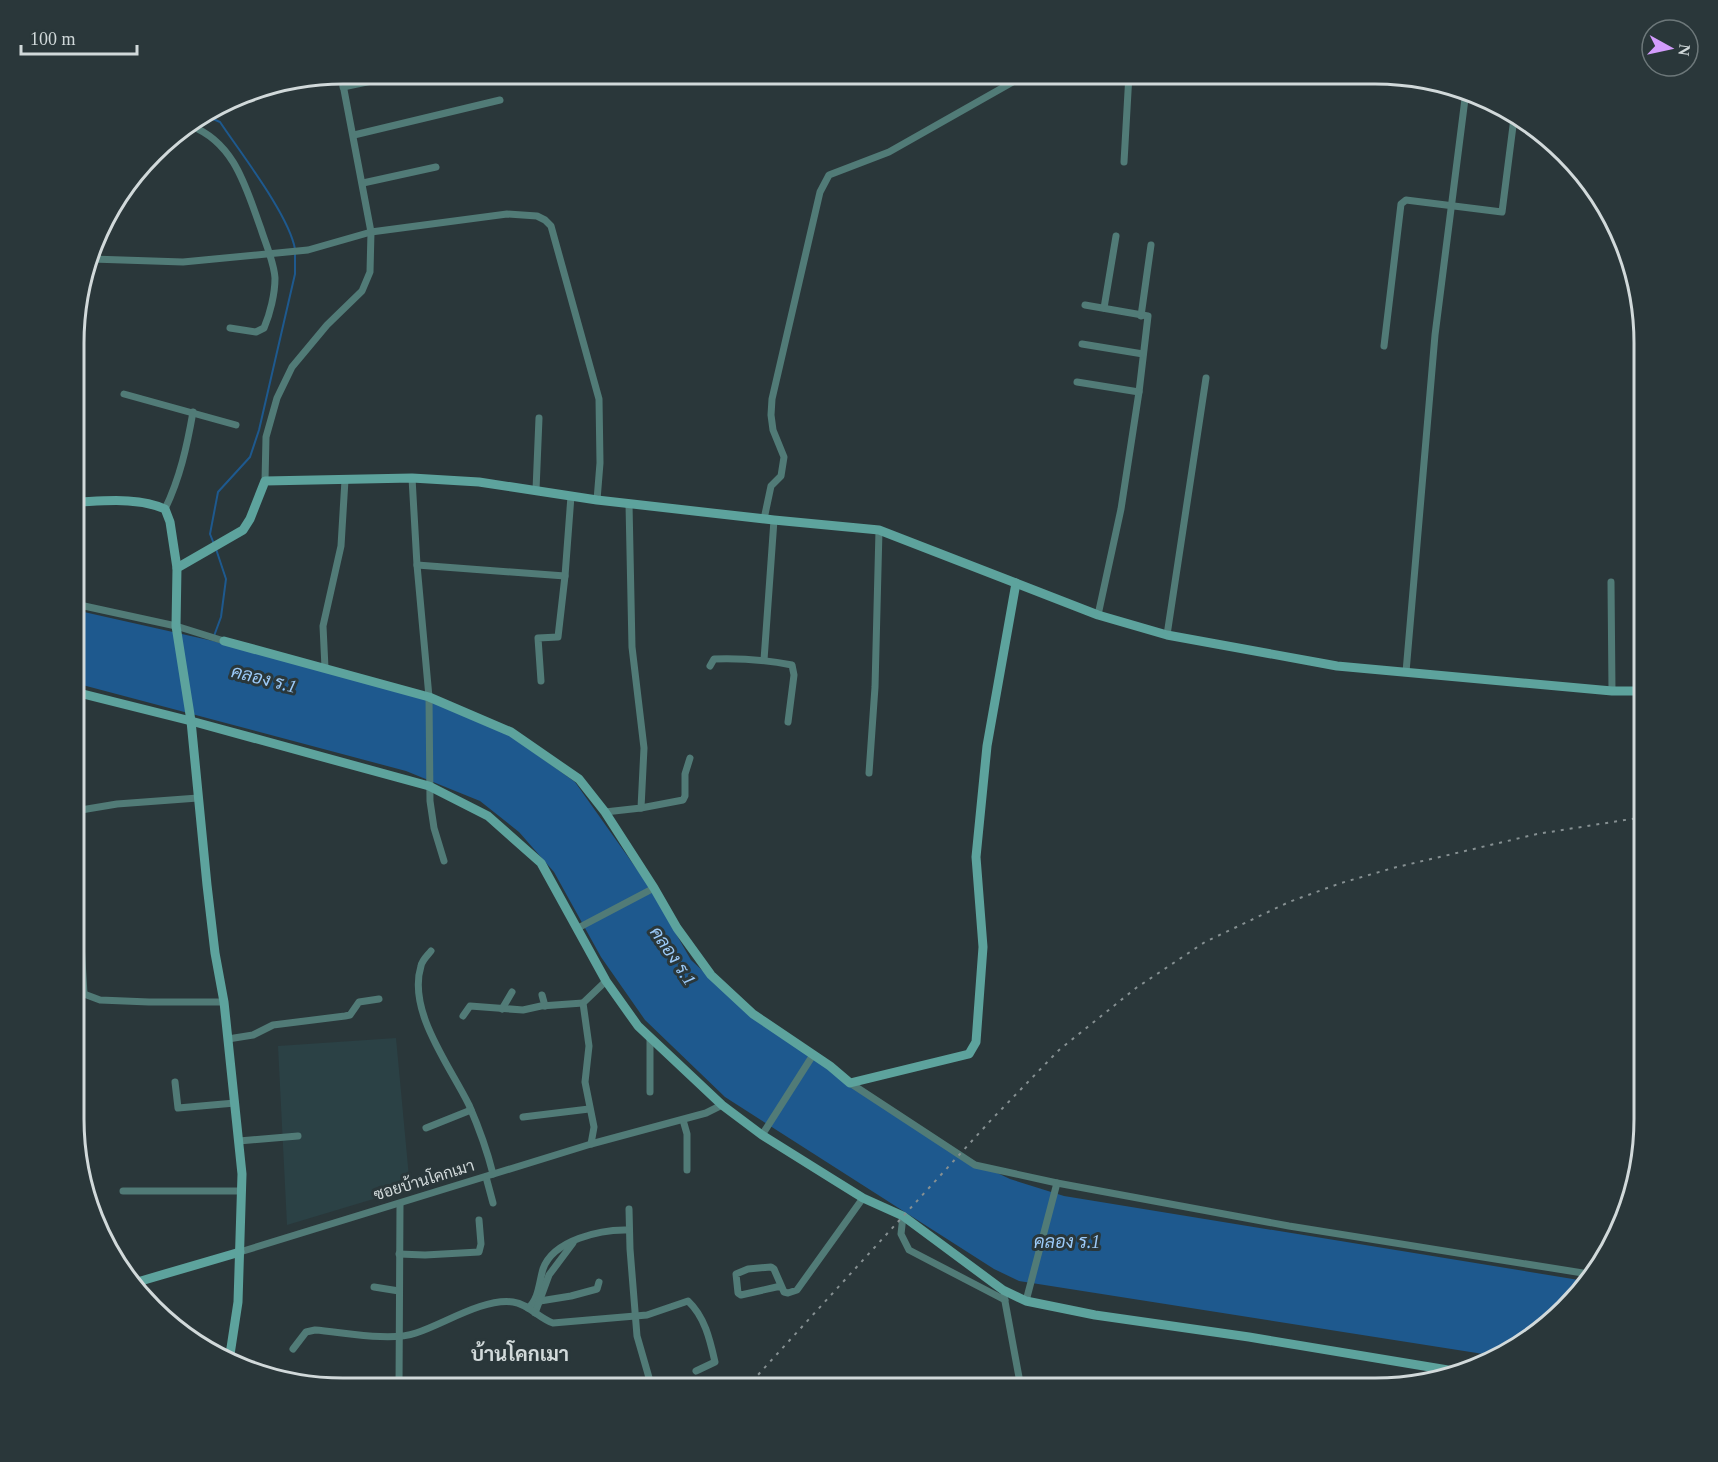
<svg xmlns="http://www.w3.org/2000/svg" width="1718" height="1462" font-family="'Times New Roman',Sarabun,serif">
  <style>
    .built { fill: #2b4145 }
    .water { fill: #1e598e }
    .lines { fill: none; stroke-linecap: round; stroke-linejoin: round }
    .stream { stroke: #1e598e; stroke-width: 2 }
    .street { stroke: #517b77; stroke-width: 7 }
    .secondary { stroke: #5da39d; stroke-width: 9 }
    .rail { stroke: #869092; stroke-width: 2; stroke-dasharray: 3 6; stroke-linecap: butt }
    .labels { text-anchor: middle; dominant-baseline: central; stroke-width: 6; stroke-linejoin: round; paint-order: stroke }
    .street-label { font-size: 16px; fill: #d1d9da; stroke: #2a373a }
    .water-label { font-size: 18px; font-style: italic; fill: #9ccaf8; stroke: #2a373a }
    .quarter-label { font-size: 20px; font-weight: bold; fill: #d1d9da; stroke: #2a373a }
    .rim { fill: none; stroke: #d1d9da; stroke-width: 3 }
  </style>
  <rect width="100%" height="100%" fill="#2a373a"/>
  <!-- built -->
  <polygon class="built" points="396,1038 410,1188 287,1225 278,1046"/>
  <!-- water -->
  <polygon class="water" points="75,610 213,641 422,698 511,736 575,782 648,885 691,960 758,1022 972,1161 1010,1179 1064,1196 1585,1281 1565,1310 1496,1356 1019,1281 994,1269 725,1097 645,1020 601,957 554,872 519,832 480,801 406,771 75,683"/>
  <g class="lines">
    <!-- stream -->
    <g class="stream">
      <path d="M206 116 220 122C240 152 289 215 295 249"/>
      <polyline points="214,544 210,534 218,492 250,457 259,430 295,274 295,254"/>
      <polyline points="214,636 221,617 226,579 216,549"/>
    </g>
    <!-- street -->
    <g class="street">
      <polyline points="343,87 405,74"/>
      <path d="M191 126C235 143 246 188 261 229 266 245 274 262 275 278 275 294 270 314 264 328L256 332 230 328"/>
      <polyline points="354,135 500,100"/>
      <polyline points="1124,162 1129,74"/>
      <polyline points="363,183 436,167"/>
      <polyline points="92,259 183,262 308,250 371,232 507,214 537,216 545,220 551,226 599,399 600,463 597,500"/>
      <polyline points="1085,305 1148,316 1139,392 1121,509 1098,615"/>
      <polyline points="1104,308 1116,236"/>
      <polyline points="1141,316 1151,245"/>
      <polyline points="1082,344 1143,354"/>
      <polyline points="1384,346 1401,204 1406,200 1502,212 1514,118"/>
      <polyline points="1077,382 1139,392"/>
      <polyline points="124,394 236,425"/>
      <polyline points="412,478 417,565 429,697 430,801 434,828 444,861"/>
      <polyline points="265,481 266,437 277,398 292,367 327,325 362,291 370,272 371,232 341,74"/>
      <polyline points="536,490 539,418"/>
      <path d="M165 509C180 478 187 446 193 412"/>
      <polyline points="764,519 771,486 781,476 784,457 773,430 771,415 772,399 820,192 829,175 889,152 1027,74"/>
      <polyline points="417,565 565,576"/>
      <polyline points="1611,582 1612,691"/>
      <polyline points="75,604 176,626 224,641"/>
      <polyline points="1167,635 1206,378"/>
      <polyline points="764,660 774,520"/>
      <path d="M710 666 714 659C741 658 766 660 792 665L794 675 788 722"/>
      <polyline points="325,668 323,626 341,546 345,480"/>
      <polyline points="1406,672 1435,335 1466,91"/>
      <polyline points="541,681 538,638 558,637 565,576 571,496"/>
      <polyline points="869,773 875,687 879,530"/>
      <polyline points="641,808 683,800 685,796 685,774 690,758"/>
      <polyline points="75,811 117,804 198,798"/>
      <polyline points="605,812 641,808 644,748 632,647 629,504"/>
      <polyline points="578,928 654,888"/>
      <polyline points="75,937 79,939 81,943 84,994"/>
      <path d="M431 951C428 955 422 960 421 966 407 1011 450 1066 469 1105 479 1128 487 1150 493 1174"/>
      <polyline points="74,986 84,994 100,1000 149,1002 224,1002"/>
      <polyline points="542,995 545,1006"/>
      <polyline points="502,1009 512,992"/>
      <polyline points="463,1016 470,1006 523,1010 541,1006 583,1003"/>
      <polyline points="650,1037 650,1092"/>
      <polyline points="228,1039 253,1035 273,1025 345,1016 350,1015 359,1002 379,999"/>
      <polyline points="175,1082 178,1108 235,1103"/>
      <polyline points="850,1083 975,1165 1057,1183 1289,1226 1589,1274"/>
      <polyline points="523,1117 589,1109"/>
      <polyline points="683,1120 687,1134 687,1170"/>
      <polyline points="426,1128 471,1110"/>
      <polyline points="762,1135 813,1055"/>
      <polyline points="239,1141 298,1136"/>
      <polyline points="591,1144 594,1127 585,1082 589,1046 583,1003 606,981"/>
      <polyline points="486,1177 493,1203"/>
      <polyline points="123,1191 242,1191"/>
      <polyline points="629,1209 630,1249 637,1336 652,1388"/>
      <polyline points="903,1216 901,1234 909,1250 1005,1300"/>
      <polyline points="240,1252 591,1144 706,1113 722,1105"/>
      <polyline points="399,1254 425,1255 479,1252 481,1244 479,1220"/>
      <polyline points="781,1286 741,1295 738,1293 736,1274 748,1269 771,1267 774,1269 784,1292 788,1293 797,1290 863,1198"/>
      <polyline points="374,1287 399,1291"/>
      <polyline points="1004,1296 1021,1388"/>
      <polyline points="540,1301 571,1296 597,1289 599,1282"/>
      <polyline points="1026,1301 1057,1183"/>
      <path d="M528 1308C539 1299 539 1282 543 1269 553 1240 601 1229 629 1230"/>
      <polyline points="535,1313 549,1275 573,1243"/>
      <path d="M293 1349 306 1332 315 1330C343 1332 390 1342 416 1333 444 1324 483 1298 513 1302 528 1304 539 1318 553 1323L647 1315 688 1301C705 1317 710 1340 715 1362L696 1371"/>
      <polyline points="399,1388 400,1204"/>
    </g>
    <!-- secondary -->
    <g class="secondary">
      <path d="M75 502C105 501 138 497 165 509L170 522 177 568"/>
      <polyline points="224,641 429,697 511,732 579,779 605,812 654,888 677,928 711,975 753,1014 830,1066 850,1083 969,1054 976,1042 983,947 976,857 987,746 1016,583"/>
      <polyline points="75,692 191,721 429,786 488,816 541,863 606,981 638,1026 722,1105 762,1135 834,1180 863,1198 903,1216 1003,1290 1026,1301 1095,1315 1249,1337 1460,1372"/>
      <polyline points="134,1283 240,1252"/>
      <polyline points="229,1361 238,1302 242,1174 224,1002 215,953 207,885 191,721 176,626 177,568 243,530 250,519 265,481 412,478 479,482 597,500 774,520 879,530 1098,615 1167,635 1337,666 1612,691 1644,691"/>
    </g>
    <!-- rail -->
    <polyline class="rail" points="746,1388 992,1119 1059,1050 1136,988 1205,942 1289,902 1341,883 1393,868 1537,834 1644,817"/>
  </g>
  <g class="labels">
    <!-- street labels -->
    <g class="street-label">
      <text transform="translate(424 1180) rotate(-17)">ซอยบ้านโคกเมา</text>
    </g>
    <!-- water labels -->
    <g class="water-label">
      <text transform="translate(264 679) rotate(14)">คลอง ร.1</text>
      <text transform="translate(673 956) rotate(56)">คลอง ร.1</text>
      <text x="1067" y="1242">คลอง ร.1</text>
    </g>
    <!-- quarter labels -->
    <g class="quarter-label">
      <text x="520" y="1354">บ้านโคกเมา</text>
    </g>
  </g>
  <!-- crop -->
  <path d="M0 0H1718V1462H0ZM343 84H1375A259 259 0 0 1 1634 343V1119A259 259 0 0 1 1375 1378H343A259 259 0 0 1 84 1119V343A259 259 0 0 1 343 84Z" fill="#2a373a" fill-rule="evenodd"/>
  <path class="rim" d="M343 84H1375A259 259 0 0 1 1634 343V1119A259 259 0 0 1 1375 1378H343A259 259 0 0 1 84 1119V343A259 259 0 0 1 343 84Z"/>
  <!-- north arrow -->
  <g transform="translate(1670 48) rotate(98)"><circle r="28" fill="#2a373a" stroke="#6d787a" stroke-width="1.5"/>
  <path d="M0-4.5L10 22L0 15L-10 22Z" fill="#d39cfc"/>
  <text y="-9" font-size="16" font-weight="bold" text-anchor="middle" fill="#d1d9da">N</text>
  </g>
  <!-- scale -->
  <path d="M21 45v9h116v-9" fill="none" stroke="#d1d9da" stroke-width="3"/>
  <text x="30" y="45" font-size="18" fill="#d1d9da" stroke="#2a373a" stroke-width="4.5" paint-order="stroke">100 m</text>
</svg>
